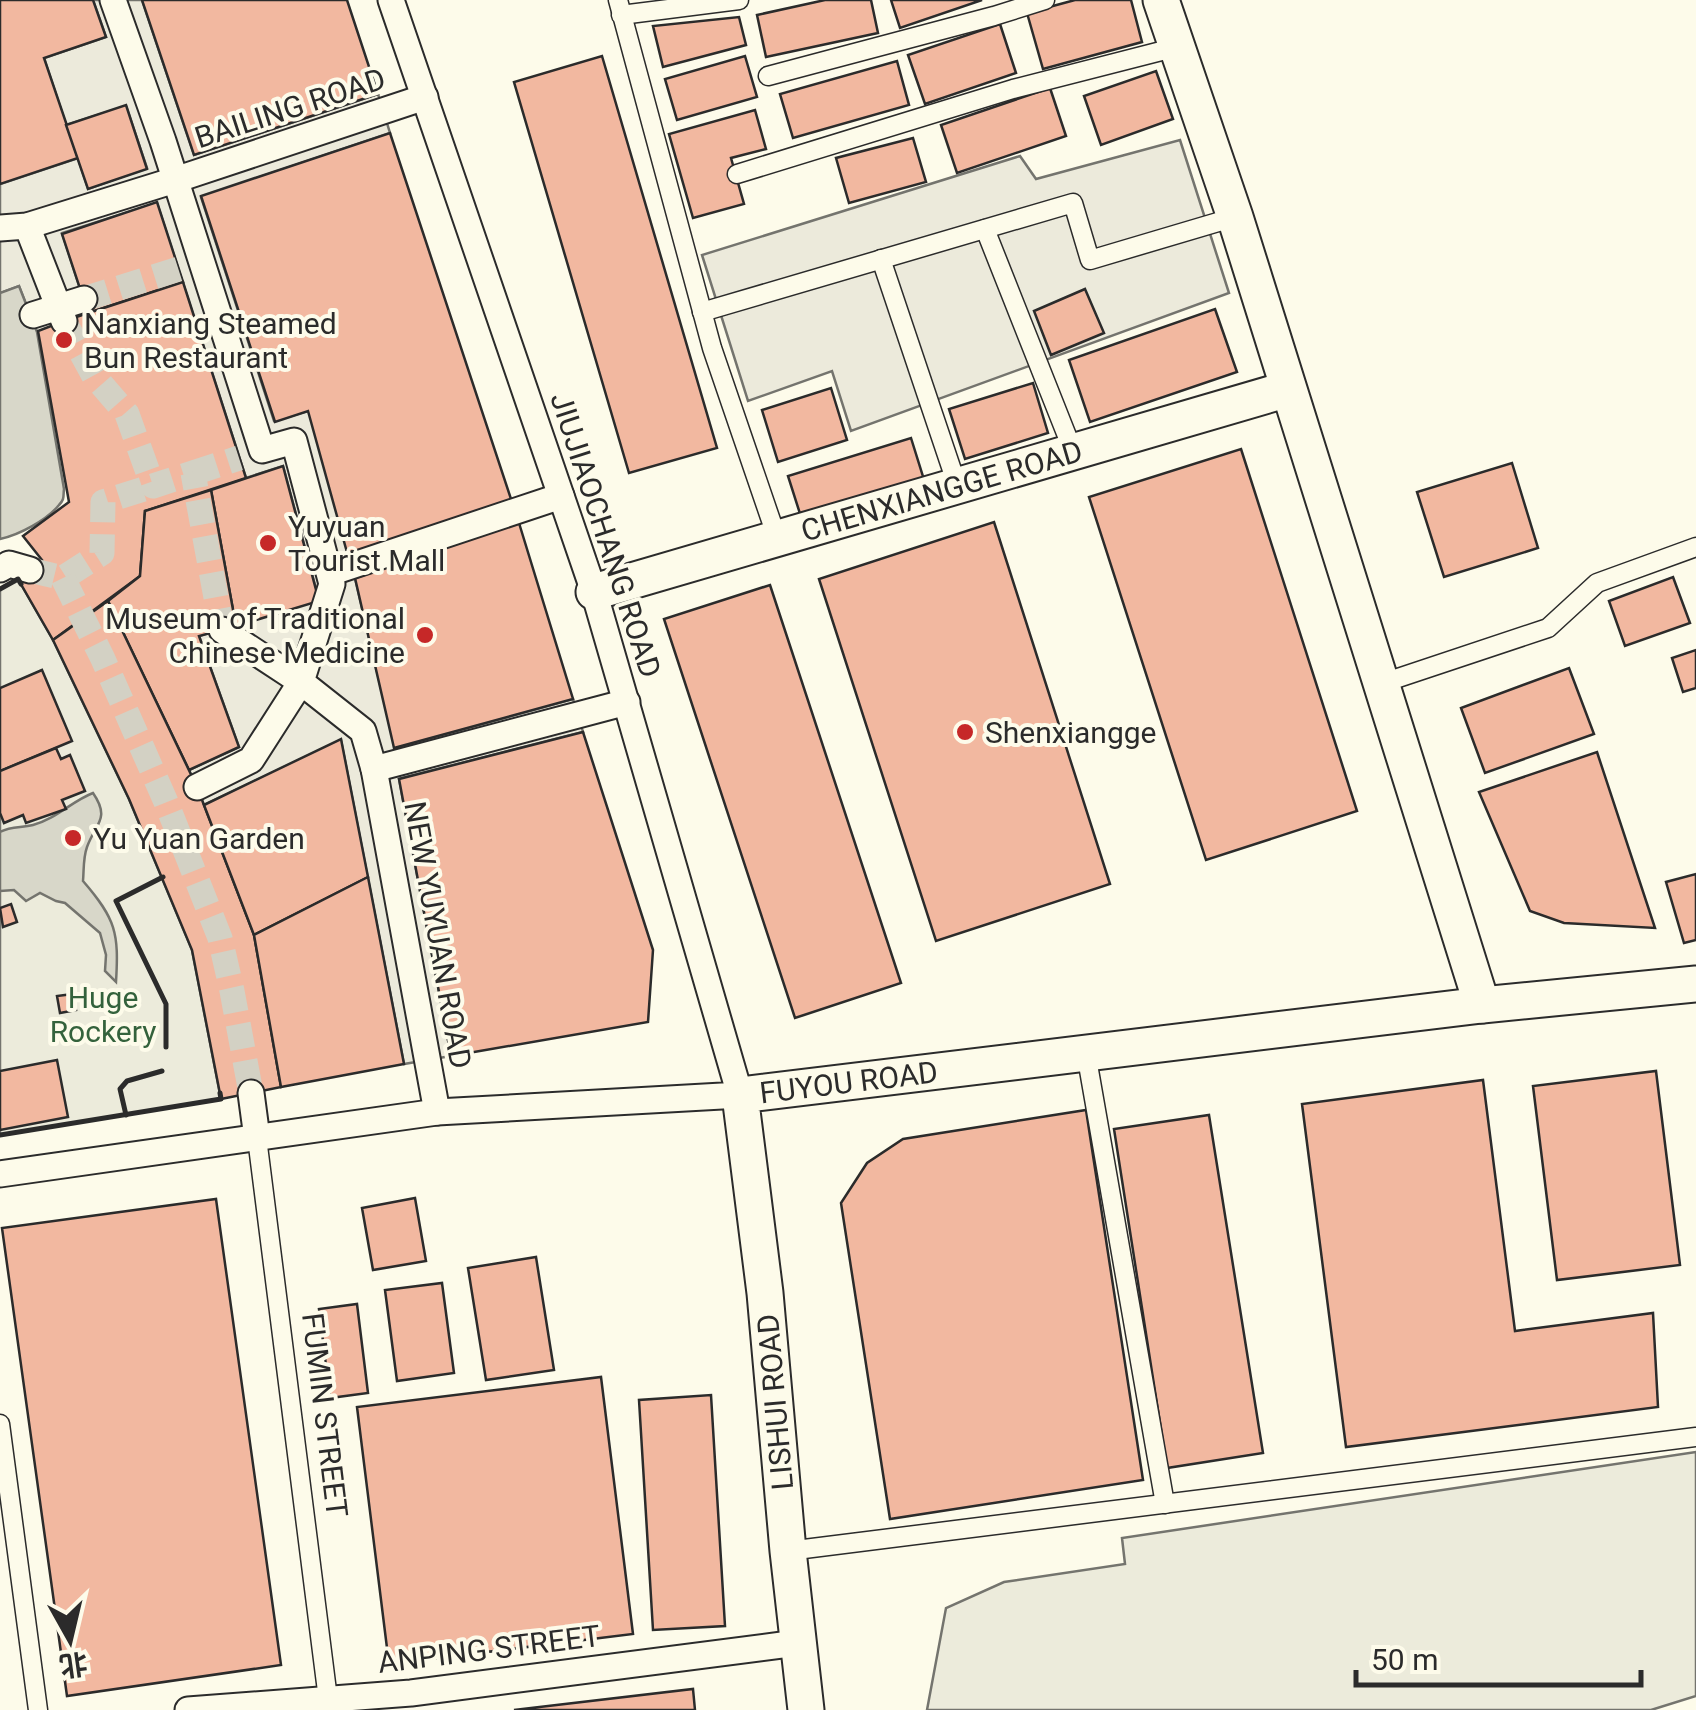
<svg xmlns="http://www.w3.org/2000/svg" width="1696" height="1710" font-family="Roboto,'Noto Sans SC',sans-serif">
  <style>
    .green { fill: #ecebdb; stroke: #74746e; stroke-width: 2.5 }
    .parking { fill: #eceadb; stroke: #74746e; stroke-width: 2.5 }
    .water { fill: #d8d7c9; stroke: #74746e; stroke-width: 2.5 }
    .building { fill: #f2b8a0; stroke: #2b2b2b; stroke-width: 2.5 }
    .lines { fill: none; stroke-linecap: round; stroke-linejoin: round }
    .pedestrian-tunnel { stroke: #d3d1c4; stroke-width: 25; stroke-dasharray: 25 12; stroke-linecap: butt }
    .service-casing { stroke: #2b2b2b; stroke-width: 21 }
    .pedestrian-casing { stroke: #2b2b2b; stroke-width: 29 }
    .minor-casing { stroke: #2b2b2b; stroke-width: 39 }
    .service { stroke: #fdfbea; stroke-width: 18 }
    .pedestrian { stroke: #fdfbea; stroke-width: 25 }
    .minor { stroke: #fdfbea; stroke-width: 35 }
    .wall { stroke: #2b2b2b; stroke-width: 5 }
    .poi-dot { fill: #c62828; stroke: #fdfbea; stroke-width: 4 }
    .labels { text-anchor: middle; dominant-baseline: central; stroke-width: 8; stroke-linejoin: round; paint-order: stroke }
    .street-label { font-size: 30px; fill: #2b2b2b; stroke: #fdfbea }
    .poi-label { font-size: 30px; fill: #2b2b2b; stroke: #fdfbea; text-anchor: start }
    .park-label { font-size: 30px; fill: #34623c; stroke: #fdfbea }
  </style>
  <rect width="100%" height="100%" fill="#fdfbea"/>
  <!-- green -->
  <g class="green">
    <polygon points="18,579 53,640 129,799 192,950 221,1099 0,1135 0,589"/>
    <polygon points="1696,1452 1696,1696 1651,1710 927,1710 946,1608 1004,1582 1125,1564 1122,1538"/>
  </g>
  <!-- parking -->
  <g class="parking">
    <polygon points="93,0 142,0 194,155 378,94 390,133 201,197 274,421 308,411 519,523 355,578 395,748 573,699 583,732 399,779 451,1056 404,1064 341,740 204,805 189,770 239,747 199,636 319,600 283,466 246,478 157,203 62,233 88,313 37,332 19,286 0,293 0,184 78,158 88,189 147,168 126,106 66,125 44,58 106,37"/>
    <polygon points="1180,140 1229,293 851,431 832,371 748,401 702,255 1020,156 1036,179"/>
  </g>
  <!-- water -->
  <g class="water">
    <path d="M19 286 37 332 64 489C63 496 65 499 59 505 47 520 19 535 0 539V293Z"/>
    <path d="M93 793C111 819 95 824 87 847 83 858 84 870 83 881 116 919 119 933 116 982L105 971 106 955 100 933 65 903 56 901 40 893 26 901 14 890 0 891V832C11 826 21 828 33 825 56 819 72 801 93 793Z"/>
  </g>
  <!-- building -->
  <g class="building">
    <polygon points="0,0 93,0 106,37 44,58 78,158 0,184"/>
    <polygon points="142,0 347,0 378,94 194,155"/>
    <polygon points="825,0 871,0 878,33 766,57 757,15"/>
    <polygon points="891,0 982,0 900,28"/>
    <polygon points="1075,0 1131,0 1142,42 1043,69 1027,13"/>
    <polygon points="739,17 746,45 663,67 653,26"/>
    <polygon points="1000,24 1016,73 925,104 908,55"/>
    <polygon points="602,56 717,448 629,473 514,82"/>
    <polygon points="745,56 757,97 677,120 665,79"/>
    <polygon points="897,61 909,105 793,138 780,94"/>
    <polygon points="1156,71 1173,119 1101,145 1084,96"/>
    <polygon points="1050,88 1066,136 957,173 941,125"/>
    <polygon points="126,105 147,169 88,189 66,125"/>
    <polygon points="755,110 766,149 731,158 744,204 693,218 669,134"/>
    <polygon points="390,133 512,502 348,556 308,411 275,422 201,196"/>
    <polygon points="913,138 926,182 849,203 836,158"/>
    <polygon points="157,202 183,282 88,313 62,234"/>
    <polygon points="183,282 246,478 145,511 140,576 53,640 18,579 42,560 23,536 69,502 38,331 64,321"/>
    <polygon points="1085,289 1104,333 1051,355 1034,311"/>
    <polygon points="1215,309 1237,372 1090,422 1069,360"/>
    <polygon points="1033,383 1048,433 965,459 949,409"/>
    <polygon points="831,388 847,440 778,462 762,410"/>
    <polygon points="911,438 925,483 802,520 788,476"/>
    <polygon points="1241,449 1357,811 1206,860 1089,497"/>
    <polygon points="1512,463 1538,548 1444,577 1417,492"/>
    <polygon points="283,466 319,601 236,626 211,490"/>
    <polygon points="211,490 236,626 199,636 239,747 189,770 108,601 140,576 145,511"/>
    <polygon points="994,522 1110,884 936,941 819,579"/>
    <polygon points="519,523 573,699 394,748 355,578"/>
    <polygon points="1673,577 1690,623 1625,646 1609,601"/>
    <polygon points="770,585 901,983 795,1018 664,619"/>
    <polygon points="108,601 197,787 254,935 281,1087 221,1099 192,950 129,799 53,640"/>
    <polygon points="1696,650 1696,688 1683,692 1672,658"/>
    <polygon points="1569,668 1594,734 1485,773 1461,708"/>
    <polygon points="42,670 72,741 0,771 0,688"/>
    <polygon points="583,732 653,950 648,1022 451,1056 399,779"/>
    <polygon points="341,739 368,877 254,935 204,805"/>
    <polygon points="56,748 61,759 70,755 85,791 62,800 66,809 26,823 23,815 4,823 0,813 0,771"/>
    <polygon points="1597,752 1655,928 1564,923 1530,911 1479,792"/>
    <polygon points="1696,874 1696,940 1684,943 1666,882"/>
    <polygon points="368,877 404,1064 281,1087 254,935"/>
    <polygon points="11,904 17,922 3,927 0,908"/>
    <polygon points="73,994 76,1010 60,1013 57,996"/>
    <polygon points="57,1060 68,1117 0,1130 0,1071"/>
    <polygon points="1656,1071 1680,1265 1557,1280 1533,1086"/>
    <polygon points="1483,1080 1515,1331 1653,1313 1658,1407 1346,1447 1302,1104"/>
    <polygon points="1086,1110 1143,1480 890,1519 841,1203 867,1163 903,1139"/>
    <polygon points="1209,1115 1263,1453 1167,1468 1114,1129"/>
    <polygon points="415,1198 426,1261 373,1270 362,1208"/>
    <polygon points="216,1199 281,1665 67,1696 2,1228"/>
    <polygon points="536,1257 554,1370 486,1380 468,1268"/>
    <polygon points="442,1283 454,1373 397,1381 385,1290"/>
    <polygon points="357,1304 368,1393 330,1398 319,1309"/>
    <polygon points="601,1377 633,1634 389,1664 357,1407"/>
    <polygon points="711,1395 725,1626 653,1630 639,1400"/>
    <polygon points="693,1689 695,1710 514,1710"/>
  </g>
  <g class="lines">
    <!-- pedestrian-tunnel -->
    <g class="pedestrian-tunnel">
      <polyline points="84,299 179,269"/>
      <polyline points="64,321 94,376 127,414 153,486 193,473 222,630"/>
      <polyline points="193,473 239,458"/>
      <polyline points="30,570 63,578 102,553 103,502 153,486"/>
      <polyline points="63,578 103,659 166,802 220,938 232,991 251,1093"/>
    </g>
    <defs>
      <g id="service">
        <polyline points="618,0 712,348 777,538"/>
        <polyline points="621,15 739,0"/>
        <polyline points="768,76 994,16 1045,0"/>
        <polyline points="737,174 1013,89 1177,47"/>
        <polyline points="985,229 1073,451"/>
        <polyline points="881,259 957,485"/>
        <polyline points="702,312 1073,203 1090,260 1235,217"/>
        <polyline points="1380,684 1548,628 1597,583 1696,547"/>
        <polyline points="1086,1053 1165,1504"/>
        <polyline points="257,1138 328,1699"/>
        <polyline points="0,1424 38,1710"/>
        <polyline points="788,1551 1696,1437"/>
      </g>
      <g id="pedestrian">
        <polyline points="113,0 163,141 262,450 294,441 332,584 301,682 363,731 374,769 437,1112"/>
        <polyline points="27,226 64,321"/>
        <polyline points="0,228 27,226 175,180 425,97"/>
        <polyline points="33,315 84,299"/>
        <polyline points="0,569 9,564 30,570"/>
        <polyline points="330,573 561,496"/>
        <polyline points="374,769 627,702"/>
        <polyline points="197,787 251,760 301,682 222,630"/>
        <polyline points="251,1093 257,1138"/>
        <polyline points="0,1174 437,1112 740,1095 594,592 391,0"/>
        <polyline points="188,1710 411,1693 797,1643"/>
      </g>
      <g id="minor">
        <polyline points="1161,0 1235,217 1482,1005"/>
        <path id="s1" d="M594 592 1288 389"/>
        <path id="s2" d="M806 1710 788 1551 765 1293 740 1095 1482 1005 1696 984"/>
      </g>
    </defs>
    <!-- service casing -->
    <use href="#service" class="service-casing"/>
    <!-- pedestrian casing -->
    <use href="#pedestrian" class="pedestrian-casing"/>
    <!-- minor casing -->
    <use href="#minor" class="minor-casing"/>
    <!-- service -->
    <use href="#service" class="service"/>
    <!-- pedestrian -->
    <use href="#pedestrian" class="pedestrian"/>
    <!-- minor -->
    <use href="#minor" class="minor"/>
    <!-- wall -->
    <g class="wall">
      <polyline points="0,589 18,579 21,584"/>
      <polyline points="163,877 116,901 166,1004 166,1047"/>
      <polyline points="126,1115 120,1089 127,1081 162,1071"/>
      <polyline points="0,1135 221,1099 220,1093"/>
    </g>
  </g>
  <!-- markers -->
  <g class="poi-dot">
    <circle cx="64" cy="340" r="10"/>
    <circle cx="268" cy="543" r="10"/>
    <circle cx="425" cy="635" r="10"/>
    <circle cx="965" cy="732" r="10"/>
    <circle cx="73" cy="838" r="10"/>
  </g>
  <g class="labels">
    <!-- street labels -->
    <g class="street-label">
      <text transform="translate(290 108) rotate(-18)">BAILING ROAD</text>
      <text stroke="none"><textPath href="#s1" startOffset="362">CHENXIANGGE ROAD</textPath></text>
      <text transform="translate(606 535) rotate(72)">JIUJIAOCHANG ROAD</text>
      <text transform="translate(438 935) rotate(80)">NEW YUYUAN ROAD</text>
      <text stroke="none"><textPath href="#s2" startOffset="728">FUYOU ROAD</textPath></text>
      <text transform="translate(775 1402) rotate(-95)">LISHUI ROAD</text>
      <text transform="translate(325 1415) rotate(83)">FUMIN STREET</text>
      <text transform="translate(489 1649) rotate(-7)">ANPING STREET</text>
    </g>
    <!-- poi labels -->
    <g class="poi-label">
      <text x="84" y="323">Nanxiang Steamed<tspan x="84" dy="34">Bun Restaurant</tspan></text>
      <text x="288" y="526">Yuyuan<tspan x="288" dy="34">Tourist Mall</tspan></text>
      <text x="405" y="618" text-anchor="end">Museum of Traditional<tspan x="405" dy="34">Chinese Medicine</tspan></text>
      <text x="985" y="732">Shenxiangge</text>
      <text x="93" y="838">Yu Yuan Garden</text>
    </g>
    <!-- park labels -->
    <g class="park-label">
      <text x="103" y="997">Huge<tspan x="103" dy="34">Rockery</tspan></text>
    </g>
  </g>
  <!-- north arrow -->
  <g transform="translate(70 1640) rotate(172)" stroke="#fdfbea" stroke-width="8" paint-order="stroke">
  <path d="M0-8L18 38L0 25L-18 38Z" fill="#2b2b2b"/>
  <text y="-15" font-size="28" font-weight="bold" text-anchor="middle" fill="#2b2b2b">北</text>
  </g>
  <!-- scale -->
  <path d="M1356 1670v15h285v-15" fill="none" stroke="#2b2b2b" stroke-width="5"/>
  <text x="1371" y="1670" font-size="30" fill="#2b2b2b" stroke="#fdfbea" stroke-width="8" paint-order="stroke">50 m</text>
</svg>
